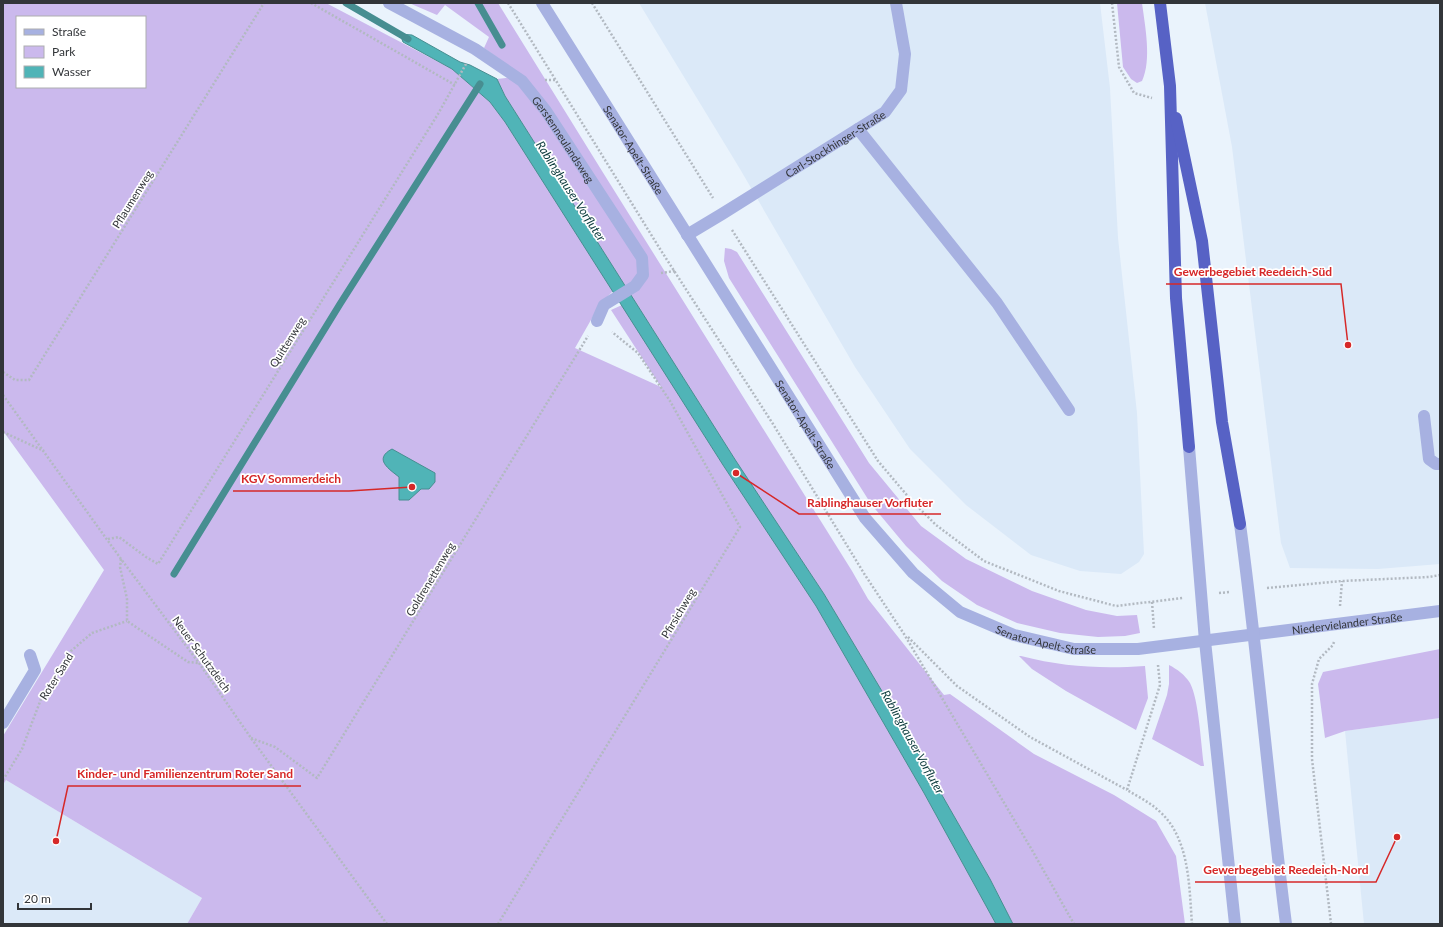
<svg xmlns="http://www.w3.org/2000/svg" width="1443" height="927" font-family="Lato,sans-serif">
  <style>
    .built { fill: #dbe9f8 }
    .green { fill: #cbb9ed; fill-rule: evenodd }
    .water { fill: #50b4b7; stroke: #478e91 }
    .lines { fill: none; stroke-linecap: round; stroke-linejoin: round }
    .stream { stroke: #478e91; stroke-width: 7 }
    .path { stroke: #b2b9c1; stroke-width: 2.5; stroke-dasharray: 2 2; stroke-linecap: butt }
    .minor { stroke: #a7b1e1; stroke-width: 12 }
    .highway { stroke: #5762c5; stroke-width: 12 }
    .labels { text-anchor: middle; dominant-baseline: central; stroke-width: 3.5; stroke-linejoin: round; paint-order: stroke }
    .street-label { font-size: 11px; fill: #323539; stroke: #fff }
    .water-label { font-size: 12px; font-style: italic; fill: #0c3b3d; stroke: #fff }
    .leader { fill: none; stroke: #d62828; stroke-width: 1.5 }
    .callout-dot { fill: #d62828; stroke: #fff; stroke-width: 1.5 }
    .callout-label { font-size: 12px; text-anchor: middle; font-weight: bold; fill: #d62828; stroke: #fff; stroke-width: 3.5; stroke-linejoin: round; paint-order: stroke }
  </style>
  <rect width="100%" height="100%" fill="#eaf3fc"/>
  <!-- built -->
  <g class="built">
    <polygon points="639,3 1100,3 1110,88 1118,238 1137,413 1144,554 1139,562 1121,574 1080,571 1031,555 966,505 910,449 855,367 740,169"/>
    <polygon points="1205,3 1440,3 1440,564 1378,569 1290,568 1281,543 1232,147"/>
    <polygon points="1440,718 1440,924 1364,924 1345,731"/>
    <polygon points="6,780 202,898 187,924 3,924 3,785"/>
  </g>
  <!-- green -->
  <g class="green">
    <path d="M3 3H326L452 69 490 102 505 122 613 291 600 304 575 348 661 387 611 310 622 305 723 465 816 606 924 793 996 924H187L202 898 6 780 3 785V736L104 570 3 431ZM17 17H145V87H17Z"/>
    <polygon points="409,3 498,3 602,171 852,571 868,599 944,695 950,694 1034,754 1114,795 1156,821 1176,856 1185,924 1013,924 990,879 895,713 824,594 736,461 505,96 497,79 522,76 484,48 489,37 445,5 437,15"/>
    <path d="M1117 3H1142C1145 26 1152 60 1142 81L1137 83 1131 79 1123 67Z"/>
    <polygon points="725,248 731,249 737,252 869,463 921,526 966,559 1032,591 1086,610 1117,616 1137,615 1140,633 1125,636 1098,637 1060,633 1017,623 977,605 942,581 906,546 871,504 729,278 724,261"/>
    <polygon points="1440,649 1440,718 1345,731 1325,738 1318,684 1323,672"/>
    <path d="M1019 656H1021C1064 667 1101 669 1145 666L1148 698 1136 730 1066 691 1032 669Z"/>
    <path d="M1169 665C1177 669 1185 675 1190 683 1199 700 1201 745 1204 766H1201L1152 739 1167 695 1169 684Z"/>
  </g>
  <!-- water -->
  <g class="water">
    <polygon points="400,34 412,35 460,62 470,65 497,79 505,96 736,461 824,594 895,713 990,879 1013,924 996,924 924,793 816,606 723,465 505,122 490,102 452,69 403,42"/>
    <path d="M392 449 435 473V482L429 489H421L409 500H399V477C389 469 373 459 392 449Z"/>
  </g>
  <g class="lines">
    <!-- stream -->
    <g class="stream">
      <polyline points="346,3 408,39"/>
      <polyline points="478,3 502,45"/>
      <polyline points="174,574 340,304 480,84"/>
    </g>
    <!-- path -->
    <g class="path">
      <polyline points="311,3 455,85"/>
      <polyline points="508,3 660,249 773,424 865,575 904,634 1032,850 1074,924"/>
      <polyline points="592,3 713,198"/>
      <polyline points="1112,3 1119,67 1134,93 1152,98"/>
      <polyline points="545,80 557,80"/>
      <polyline points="732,230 878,461 911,500 936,525 984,561 1059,591 1116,606 1183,598"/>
      <polyline points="661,273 675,271"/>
      <polyline points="3,372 15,380 29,380 264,3"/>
      <polyline points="3,395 121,559 199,663 251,738 387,924"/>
      <polyline points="3,432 44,451"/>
      <polyline points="108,539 119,537 146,557 158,564 438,114 466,64"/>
      <polyline points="121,559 120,567 127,599 127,621 188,662 198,663"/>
      <polyline points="1267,588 1342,581 1429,577 1440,575"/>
      <polyline points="1219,593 1230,592"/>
      <polyline points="1152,602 1154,629"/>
      <polyline points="1340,606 1342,581"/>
      <polyline points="908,637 957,686 1030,737 1127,790"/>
      <path d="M1158 665 1160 685 1127 790C1137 796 1149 802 1158 810 1190 837 1189 886 1192 924"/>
      <polyline points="52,682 71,651 92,633 127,621"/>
      <polyline points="251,738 275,747 317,778 588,336"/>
      <polyline points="3,780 22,749 41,699"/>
      <polyline points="498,924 740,527 670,401 638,353 612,332"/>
      <polyline points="1331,924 1312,759 1312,684 1319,659 1333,645 1334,642"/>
    </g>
    <!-- minor -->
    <g class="minor">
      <path id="s1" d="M389 3 475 49 522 81 546 111 642 258 643 275 635 286 604 305 597 321"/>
      <path id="s2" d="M542 3 865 518 913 573 960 612 1014 635 1074 649H1138L1440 611"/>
      <polyline points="858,129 997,303 1069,410"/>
      <path id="s3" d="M687 235 722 214 885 112 901 90 905 54 896 3"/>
      <polyline points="1424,416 1429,459 1436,464 1440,464"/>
      <polyline points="1189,447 1205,641 1235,924"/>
      <path d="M1240 524C1258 657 1269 791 1286 924"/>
      <polyline points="3,723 35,670 30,655"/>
    </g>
    <!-- highway -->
    <g class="highway">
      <polyline points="1160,3 1170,86 1176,298 1189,447"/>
      <polyline points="1176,118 1202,241 1222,422 1240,524"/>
    </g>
  </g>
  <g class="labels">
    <!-- street labels -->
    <g class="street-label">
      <text stroke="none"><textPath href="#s1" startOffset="226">Gerstenneulandsweg</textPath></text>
      <text stroke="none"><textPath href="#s3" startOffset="174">Carl-Stockhinger-Straße</textPath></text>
      <text stroke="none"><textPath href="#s2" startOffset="173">Senator-Apelt-Straße</textPath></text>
      <text transform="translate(132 199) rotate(-58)">Pflaumenweg</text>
      <text transform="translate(287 342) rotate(-58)">Quittenweg</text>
      <text stroke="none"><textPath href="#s2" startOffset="497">Senator-Apelt-Straße</textPath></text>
      <text transform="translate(430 579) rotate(-59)">Goldrenettenweg</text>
      <text transform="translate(678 613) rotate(-59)">Pfirsichweg</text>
      <text stroke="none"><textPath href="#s2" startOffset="1137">Niedervielander Straße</textPath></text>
      <text stroke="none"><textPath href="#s2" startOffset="833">Senator-Apelt-Straße</textPath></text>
      <text transform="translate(202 654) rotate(54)">Neuer Schutzdeich</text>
      <text transform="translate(56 676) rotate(-58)">Roter Sand</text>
    </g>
    <!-- water labels -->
    <g class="water-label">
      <text transform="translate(571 191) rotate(57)">Rablinghauser Vorfluter</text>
      <text transform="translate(913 742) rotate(61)">Rablinghauser Vorfluter</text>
    </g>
  </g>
  <!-- callouts -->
  <path class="leader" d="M1348 345L1341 284H1166M412 487L349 491H233M736 473L799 514H941M56 841L68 786H301M1397 837L1376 882H1195"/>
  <g class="callout-dot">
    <circle cx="1348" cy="345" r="4"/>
    <circle cx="412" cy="487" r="4"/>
    <circle cx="736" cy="473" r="4"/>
    <circle cx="56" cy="841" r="4"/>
    <circle cx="1397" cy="837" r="4"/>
  </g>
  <g class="callout-label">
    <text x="1253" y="276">Gewerbegebiet Reedeich-Süd</text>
    <text x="291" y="483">KGV Sommerdeich</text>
    <text x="870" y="507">Rablinghauser Vorfluter</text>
    <text x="185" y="778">Kinder- und Familienzentrum Roter Sand</text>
    <text x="1286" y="874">Gewerbegebiet Reedeich-Nord</text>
  </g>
  <!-- border -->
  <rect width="1443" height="927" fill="none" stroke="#323539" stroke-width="8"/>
  <!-- legend -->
  <rect x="16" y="16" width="130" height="72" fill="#ffffff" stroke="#adaeb0"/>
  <rect x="24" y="29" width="20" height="6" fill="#a7b1e1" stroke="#adaeb0"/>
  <text x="52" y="36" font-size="12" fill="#323539">Straße</text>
  <rect x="24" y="46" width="20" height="12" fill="#cbb9ed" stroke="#adaeb0"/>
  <text x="52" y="56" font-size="12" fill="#323539">Park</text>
  <rect x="24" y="66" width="20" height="12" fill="#50b4b7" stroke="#adaeb0"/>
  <text x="52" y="76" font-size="12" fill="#323539">Wasser</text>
  <!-- scale -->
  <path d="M18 903v6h73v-6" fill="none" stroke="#323539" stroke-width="2"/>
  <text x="24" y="903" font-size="12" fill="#323539" stroke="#ffffff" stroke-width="3" paint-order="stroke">20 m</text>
</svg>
